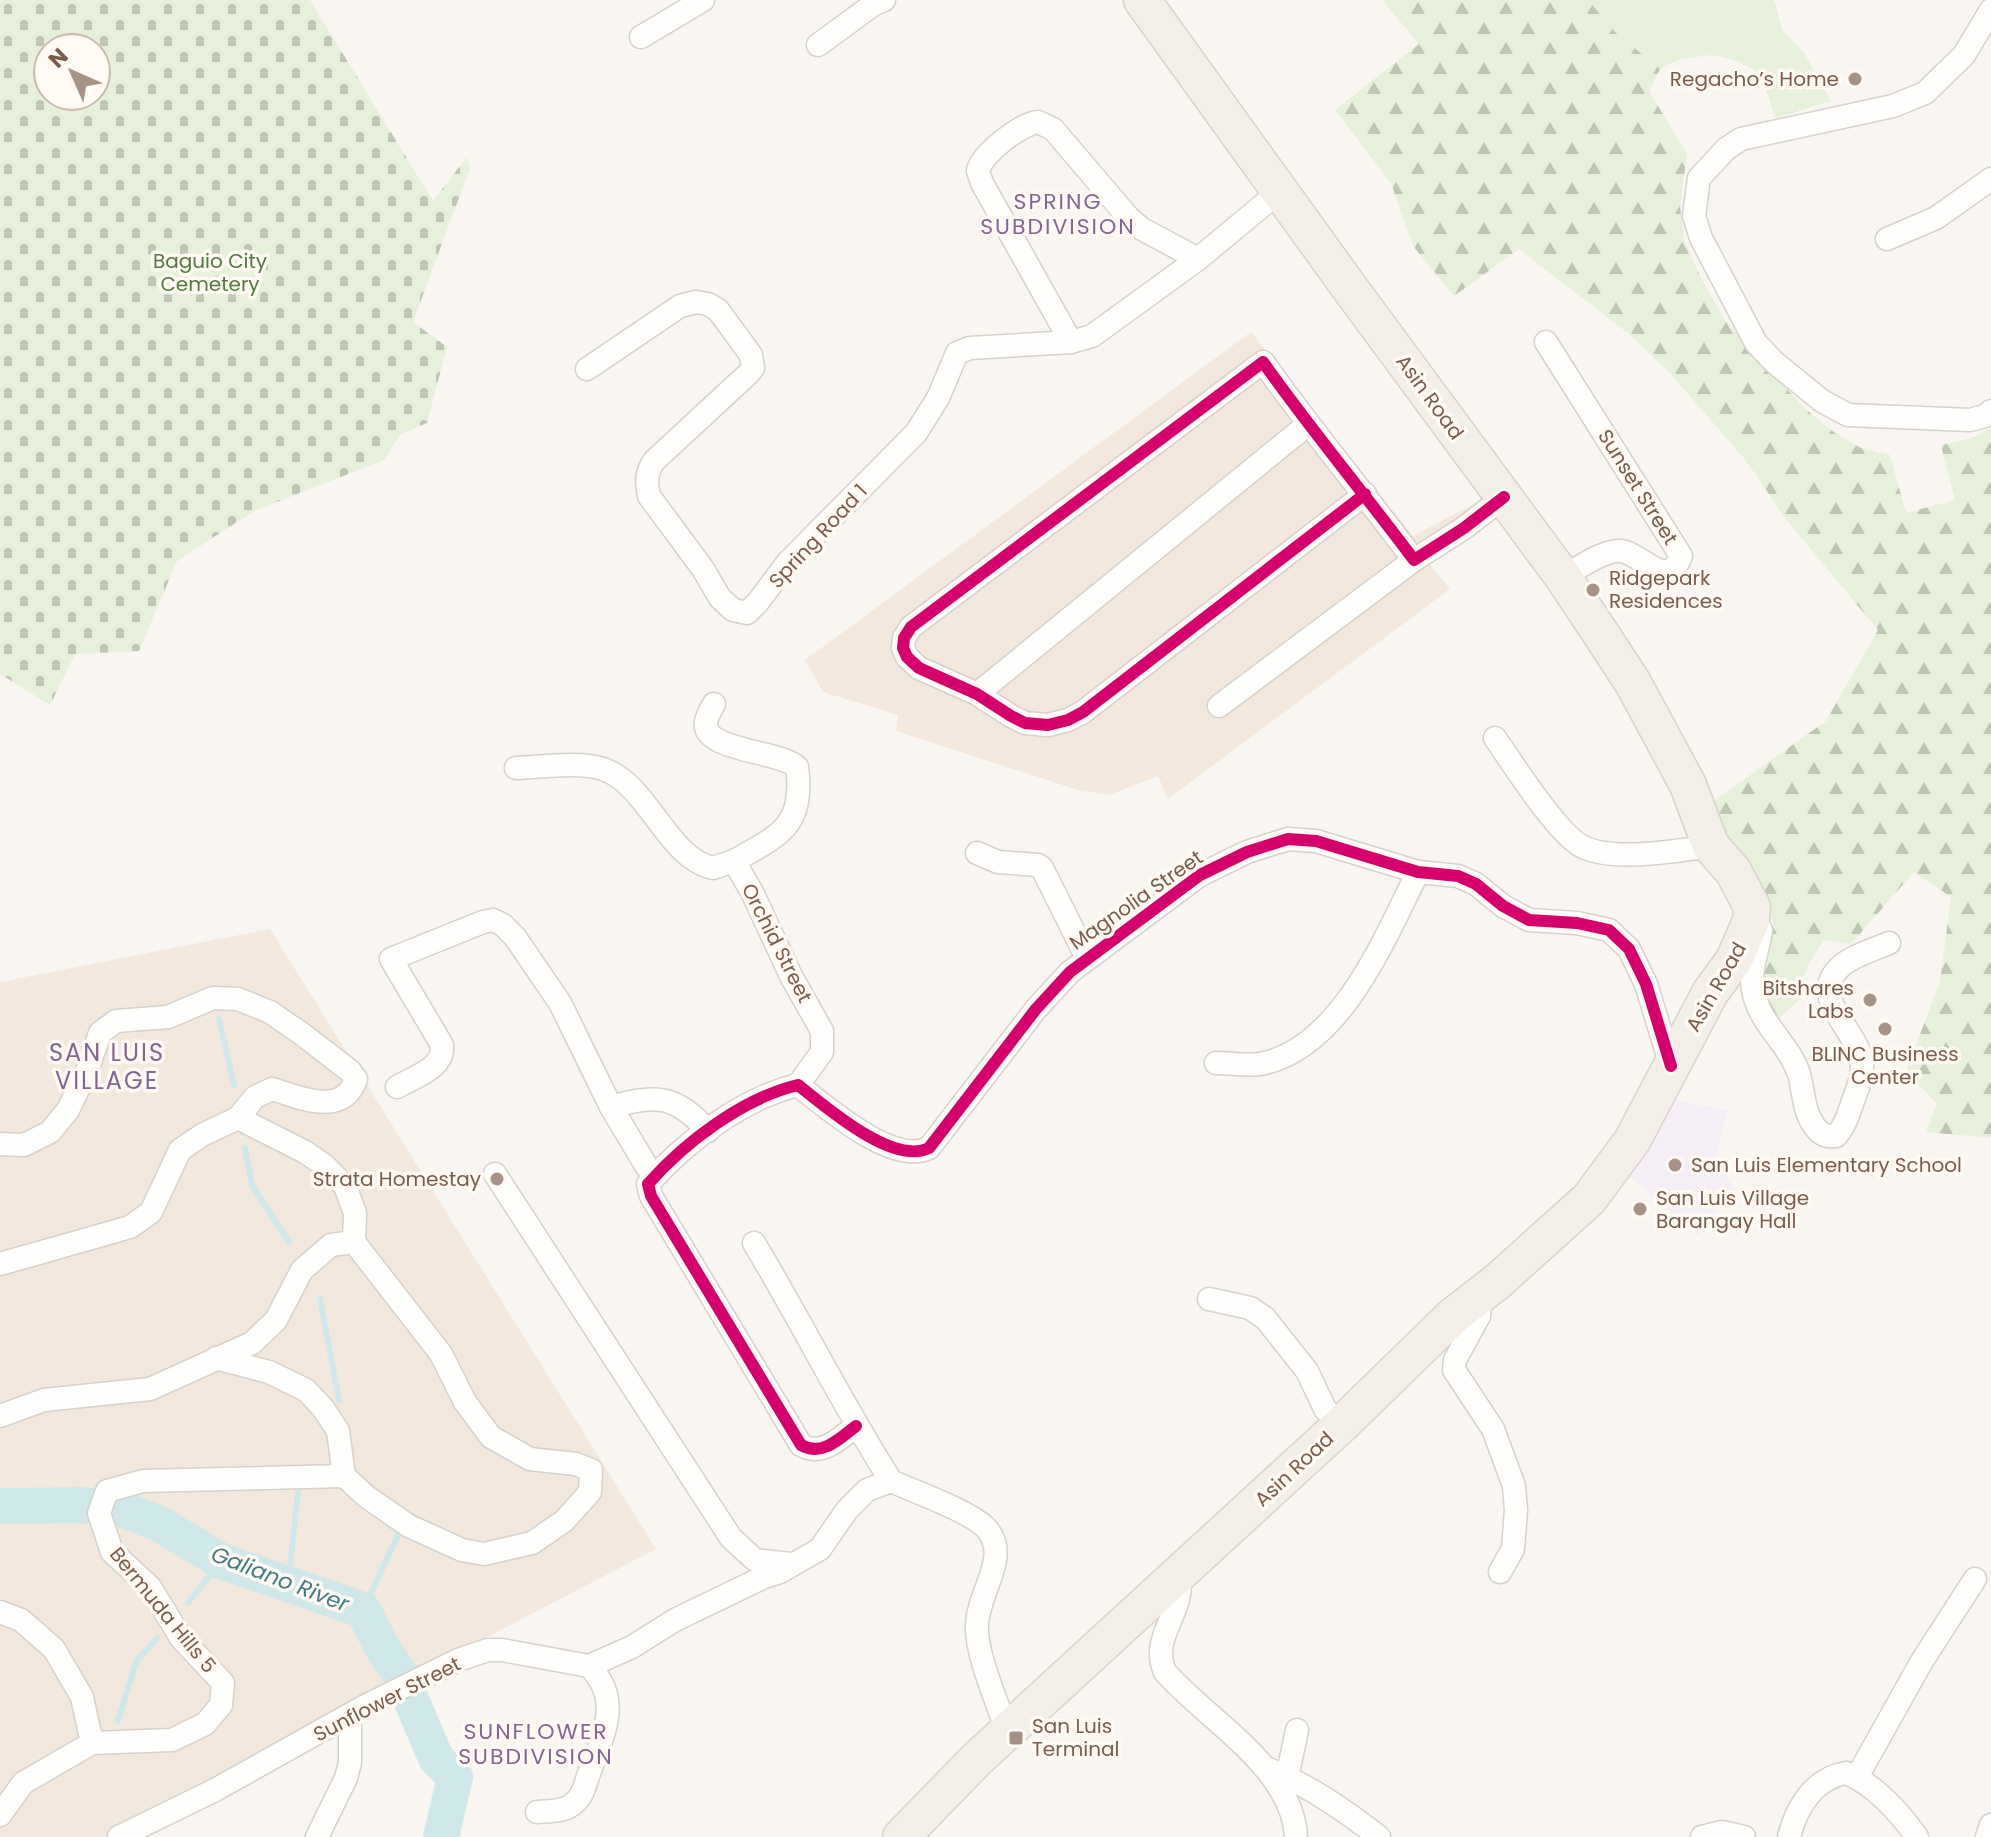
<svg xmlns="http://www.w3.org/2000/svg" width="1991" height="1837" font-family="Poppins,sans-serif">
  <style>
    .residential { fill: #f2e8de }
    .education { fill: #f6eef6 }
    .forest { fill: url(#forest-firs) }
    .cemetery { fill: url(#cemetery-stones); fill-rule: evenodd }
    .park { fill: #e7f0db }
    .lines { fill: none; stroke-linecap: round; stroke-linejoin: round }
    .stream { stroke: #d0e8ea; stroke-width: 6 }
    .river { stroke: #d0e8ea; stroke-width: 36 }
    .minor-casing { stroke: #d7d1cb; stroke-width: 25 }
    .primary-casing { stroke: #dad1cc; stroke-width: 39 }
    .minor { stroke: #fefefd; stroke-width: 22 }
    .primary { stroke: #f3eee8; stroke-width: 36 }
    .cycleway-casing { stroke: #fffaf3; stroke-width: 17 }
    .cycleway { stroke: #d6006c; stroke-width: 12 }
    .poi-dot { fill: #a69286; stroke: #fffaf3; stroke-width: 3 }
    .labels { text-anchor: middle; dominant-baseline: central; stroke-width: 7; stroke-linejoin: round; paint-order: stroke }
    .poi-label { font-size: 20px; fill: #7a5c4d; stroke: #fffaf3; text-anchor: start }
    .park-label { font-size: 20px; fill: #537a41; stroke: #fffaf3 }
    .street-label { font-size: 20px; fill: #7a5c4d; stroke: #fffaf3 }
    .neighbourhood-label { font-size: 22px; letter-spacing: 2px; fill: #846695; stroke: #fffaf3 }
    .water-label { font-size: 22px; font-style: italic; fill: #437c86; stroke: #fffaf3 }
    .quarter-label { font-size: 24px; letter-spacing: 2px; fill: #846695; stroke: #fffaf3 }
  </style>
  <defs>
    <pattern id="forest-firs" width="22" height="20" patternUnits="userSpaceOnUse" patternTransform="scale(2)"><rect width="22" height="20" fill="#e7f0db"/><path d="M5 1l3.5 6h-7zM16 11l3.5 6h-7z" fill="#c0c6b4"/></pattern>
    <pattern id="cemetery-stones" width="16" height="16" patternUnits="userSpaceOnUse" patternTransform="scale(2)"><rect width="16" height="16" fill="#e7f0db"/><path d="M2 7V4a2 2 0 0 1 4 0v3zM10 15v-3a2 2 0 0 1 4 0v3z" fill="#c0c6b4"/></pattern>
  </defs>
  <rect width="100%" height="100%" fill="#f9f5f0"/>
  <!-- residential -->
  <g class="residential">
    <polygon points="1251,332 1413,536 1483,499 1427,561 1450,589 1168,799 1158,776 1109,795 1078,790 896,731 898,715 823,692 805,660"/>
    <polygon points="270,929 656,1549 105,1837 0,1837 0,982"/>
  </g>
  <!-- education -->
  <polygon class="education" points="1668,1098 1728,1111 1716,1158 1734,1188 1698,1235 1625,1172"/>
  <!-- forest -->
  <path class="forest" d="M1382 0H1774L1782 30 1804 53 1831 101 1775 118 1763 76 1745 63 1716 54 1676 60 1660 69 1649 91 1687 154 1680 206 1684 240 1701 278 1725 320 1803 407 1835 433 1861 448 1890 455 1906 513 1955 500 1941 445 1969 439 1991 428V1138L1926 1132 1937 1104 1906 1071 1940 982 1951 897 1914 872 1851 944 1824 940C1813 957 1798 974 1805 995L1778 1019C1744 981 1772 966 1773 925 1773 896 1736 858 1723 832 1718 823 1715 813 1711 803L1826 721 1878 630 1784 517 1749 464 1668 371 1629 334 1519 249 1454 296 1413 246 1391 183 1335 110 1419 44Z"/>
  <!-- cemetery -->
  <path class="cemetery" d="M0 0H310L433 201 467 157 470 168 413 322 447 347 427 423 401 434 384 460 254 511 177 561 139 651 75 654 50 705 0 674ZM48 48H96V96H48Z"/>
  <!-- park -->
  <path class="park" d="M1588 0H1774L1782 30 1804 53 1831 101 1775 118 1763 76C1730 52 1696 48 1660 69L1615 32Z"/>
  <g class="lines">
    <!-- stream -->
    <g class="stream">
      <polyline points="219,1019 234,1085"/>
      <polyline points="245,1148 252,1185 289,1242"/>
      <polyline points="320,1299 339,1400"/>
      <polyline points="288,1585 298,1493"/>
      <polyline points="188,1603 221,1561"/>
      <polyline points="363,1610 398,1535"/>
      <polyline points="118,1721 136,1662 157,1638"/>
    </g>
    <!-- river -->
    <polyline class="river" points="0,1506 81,1505 122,1509 160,1524 221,1561 363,1610 383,1649 400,1674 436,1758 455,1777 441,1837"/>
    <defs>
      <g id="minor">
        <polyline points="1991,10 1964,55 1925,93 1893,106 1741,139 1726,149 1699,178 1694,216 1701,238 1756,343 1774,362 1822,401 1848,415 1970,420 1985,416 1991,411"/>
        <polyline points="641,37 703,0"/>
        <polyline points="818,45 874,4 884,0"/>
        <polyline points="1887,239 1936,218 1991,179"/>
        <path d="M1071 342 982 183 978 171C981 154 1021 124 1038 122L1053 129 1128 217 1142 229 1198 259"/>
        <path d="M1546 342 1681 556C1666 595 1638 547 1616 551 1597 554 1579 568 1563 577"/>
        <path d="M587 369 680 306 696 302 708 304 718 310 751 355 753 368 748 374 654 461C646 473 646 482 649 496L703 569 720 598 733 610 747 613 758 602 788 562 916 433 938 398 957 353 970 348 1071 342 1092 336 1198 259 1280 191"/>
        <path d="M1365 494 1083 712 1068 720 1048 725 1025 723 1011 716 977 694 919 668 907 657 903 648 904 638 911 627 1263 362C1311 430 1364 493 1414 560L1464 528 1504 497"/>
        <polyline points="977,694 1307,425"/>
        <path d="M714 704C711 709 707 716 706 722 701 751 781 751 797 767 805 826 780 835 734 861"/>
        <polyline points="1219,706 1414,560"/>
        <path d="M1495 738C1513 764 1558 835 1583 847 1615 862 1677 851 1711 846"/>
        <path d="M516 768C541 767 581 761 603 769 648 784 667 858 713 868L734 861 753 894 791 976 822 1031V1052L798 1085"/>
        <polyline points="977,853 998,862 1038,865 1042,868 1087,958"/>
        <path d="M1761 930C1758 952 1747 975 1755 998 1763 1026 1790 1046 1799 1074 1804 1092 1803 1111 1815 1127 1821 1135 1826 1137 1836 1136 1846 1125 1849 1112 1854 1098 1859 1086 1863 1074 1862 1062 1858 1031 1808 998 1839 968 1851 956 1873 950 1889 943"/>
        <path d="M1216 1063C1233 1063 1249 1067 1265 1063 1343 1044 1385 937 1418 872"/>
        <path d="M397 1087C414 1077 445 1068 442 1045L391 959 483 922 493 920 503 925 515 937 560 1003 611 1107 647 1167"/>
        <path d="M611 1107C658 1094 675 1095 708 1131"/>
        <path d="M0 1144 24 1145 50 1132 68 1110 87 1071 100 1033 116 1021 168 1017 213 998 238 999 270 1012 302 1034 350 1071 356 1079C343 1117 301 1098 272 1089L255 1097 238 1118"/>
        <polyline points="495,1174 731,1538 755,1560 791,1564"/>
        <path d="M754 1243C801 1321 842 1404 891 1481"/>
        <polyline points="0,1264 130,1227 151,1212 180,1150 202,1135 238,1118 305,1152 324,1165 345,1186 355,1213 354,1242 441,1354 465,1402 491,1437 530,1459 576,1464 591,1470 590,1492 564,1521 532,1543 484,1554 462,1550 409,1526 367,1497 344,1476 338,1431 323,1408 306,1390 269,1372 216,1358"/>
        <polyline points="1481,1294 1479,1316 1455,1360 1454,1370 1493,1429 1514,1486 1516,1510 1513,1549 1500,1572"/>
        <polyline points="1209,1299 1250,1308 1265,1318 1307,1371 1325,1409 1341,1425"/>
        <polyline points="0,1416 44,1400 150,1389 252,1343 276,1320 302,1270 331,1245 354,1242"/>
        <path d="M856 1426C839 1439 822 1457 801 1445L651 1196 648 1184C685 1142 743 1098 798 1085 826 1107 893 1166 929 1148L1036 1009 1070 972 1200 875 1247 852 1288 839 1316 841 1418 872 1458 876 1476 884 1503 906 1529 920 1577 923 1609 930 1629 949 1646 984 1671 1066"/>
        <path d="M1179 1575C1186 1613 1149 1636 1165 1672 1207 1720 1293 1768 1296 1837"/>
        <polyline points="0,1612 21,1620 54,1649 82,1697 92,1743 172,1740 205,1724 221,1705 223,1683 181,1638 150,1587 112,1552 99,1513 107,1491 143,1481 344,1476"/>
        <path d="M1266 1768C1308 1785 1343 1809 1379 1837"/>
        <polyline points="1287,1777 1297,1730"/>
        <polyline points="1857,1777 1922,1661 1975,1579"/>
        <path d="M537 1812C549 1811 564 1812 573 1804 584 1796 585 1783 590 1771 604 1733 622 1699 589 1666"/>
        <polyline points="0,1815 23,1783 92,1743"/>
        <path d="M119 1837 215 1790 367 1705 458 1660 488 1650H502L589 1666 632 1647 675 1620 764 1577 780 1572 820 1549 847 1510 867 1490 891 1481C915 1492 967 1510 985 1527 994 1536 997 1547 995 1560 991 1583 978 1602 977 1625 975 1652 998 1704 1007 1731"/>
        <polyline points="317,1837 346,1778 350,1763 350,1716"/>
        <polyline points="1702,1837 1722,1832 1744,1837"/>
        <path d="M1789 1837C1796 1808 1814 1778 1846 1773 1873 1783 1900 1813 1917 1837"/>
        <polyline points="1987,1837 1991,1825"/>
      </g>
      <polyline id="primary" points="901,1837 977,1759 1341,1425 1453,1316 1498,1281 1589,1199 1632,1141 1710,993 1734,960 1751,921 1752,907 1733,871 1711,846 1688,785 1633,683 1603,637 1563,577 1349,287 1142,0"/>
    </defs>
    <!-- minor casing -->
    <use href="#minor" class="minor-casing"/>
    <!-- primary casing -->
    <use href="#primary" class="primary-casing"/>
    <!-- minor -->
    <use href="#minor" class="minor"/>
    <!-- primary -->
    <use href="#primary" class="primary"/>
    <defs>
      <g id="cycleway">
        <path d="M1365 494 1083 712 1068 720 1048 725 1025 723 1011 716 977 694 919 668 907 657 903 648 904 638 911 627 1263 362C1311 430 1364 493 1414 560L1464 528 1504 497"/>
        <path d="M856 1426C839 1439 822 1457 801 1445L651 1196 648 1184C685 1142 743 1098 798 1085 826 1107 893 1166 929 1148L1036 1009 1070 972 1200 875 1247 852 1288 839 1316 841 1418 872 1458 876 1476 884 1503 906 1529 920 1577 923 1609 930 1629 949 1646 984 1671 1066"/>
      </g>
    </defs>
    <!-- cycleway casing -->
    <use href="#cycleway" class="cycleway-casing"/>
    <!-- cycleway -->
    <use href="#cycleway" class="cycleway"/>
  </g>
  <!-- markers -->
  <g class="poi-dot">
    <circle cx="1855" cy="79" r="8"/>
    <circle cx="1593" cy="590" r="8"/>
    <circle cx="1870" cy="1000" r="8"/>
    <circle cx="1885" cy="1029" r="8"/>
    <circle cx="1675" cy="1165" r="8"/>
    <circle cx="497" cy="1179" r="8"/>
    <circle cx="1640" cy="1209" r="8"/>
    <rect x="1008" y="1730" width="16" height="16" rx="4"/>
  </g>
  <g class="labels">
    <!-- poi labels -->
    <g class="poi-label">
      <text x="1839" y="79" text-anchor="end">Regacho’s Home</text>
      <text x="1609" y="578">Ridgepark<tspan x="1609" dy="23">Residences</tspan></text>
      <text x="1854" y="988" text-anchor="end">Bitshares<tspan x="1854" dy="23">Labs</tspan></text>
      <text x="1885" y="1054" text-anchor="middle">BLINC Business<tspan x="1885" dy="23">Center</tspan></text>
      <text x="1691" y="1165">San Luis Elementary School</text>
      <text x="481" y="1179" text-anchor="end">Strata Homestay</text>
      <text x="1656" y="1198">San Luis Village<tspan x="1656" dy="23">Barangay Hall</tspan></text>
      <text x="1032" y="1726">San Luis<tspan x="1032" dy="23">Terminal</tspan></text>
    </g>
    <!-- park labels -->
    <g class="park-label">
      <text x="210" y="261">Baguio City<tspan x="210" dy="23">Cemetery</tspan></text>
    </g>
    <!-- street labels -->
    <g class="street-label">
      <text transform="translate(1430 397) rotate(54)">Asin Road</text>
      <text transform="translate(1638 487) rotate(58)">Sunset Street</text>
      <text transform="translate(818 536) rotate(-47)">Spring Road 1</text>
      <text transform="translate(1136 900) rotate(-35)">Magnolia Street</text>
      <text transform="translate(777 943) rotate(63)">Orchid Street</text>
      <text transform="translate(1716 987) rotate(-60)">Asin Road</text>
      <text transform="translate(1294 1469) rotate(-43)">Asin Road</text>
      <text transform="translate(163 1610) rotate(51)">Bermuda Hills 5</text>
      <text transform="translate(387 1699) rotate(-27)">Sunflower Street</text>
    </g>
    <!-- neighbourhood labels -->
    <g class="neighbourhood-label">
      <text x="1058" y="201">SPRING<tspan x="1058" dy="25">SUBDIVISION</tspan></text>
      <text x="536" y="1731">SUNFLOWER<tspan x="536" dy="25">SUBDIVISION</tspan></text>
    </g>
    <!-- water labels -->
    <g class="water-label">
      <text transform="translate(280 1579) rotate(21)">Galiano River</text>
    </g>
    <!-- quarter labels -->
    <g class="quarter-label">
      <text x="107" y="1052">SAN LUIS<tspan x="107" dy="28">VILLAGE</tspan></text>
    </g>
  </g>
  <!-- north arrow -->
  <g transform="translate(72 72) rotate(315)"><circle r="38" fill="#fffaf3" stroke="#cabbb1" stroke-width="2"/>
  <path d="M0-6L14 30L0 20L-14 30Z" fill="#a69286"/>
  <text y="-12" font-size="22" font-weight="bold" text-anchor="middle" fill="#7a5c4d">N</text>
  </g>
</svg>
